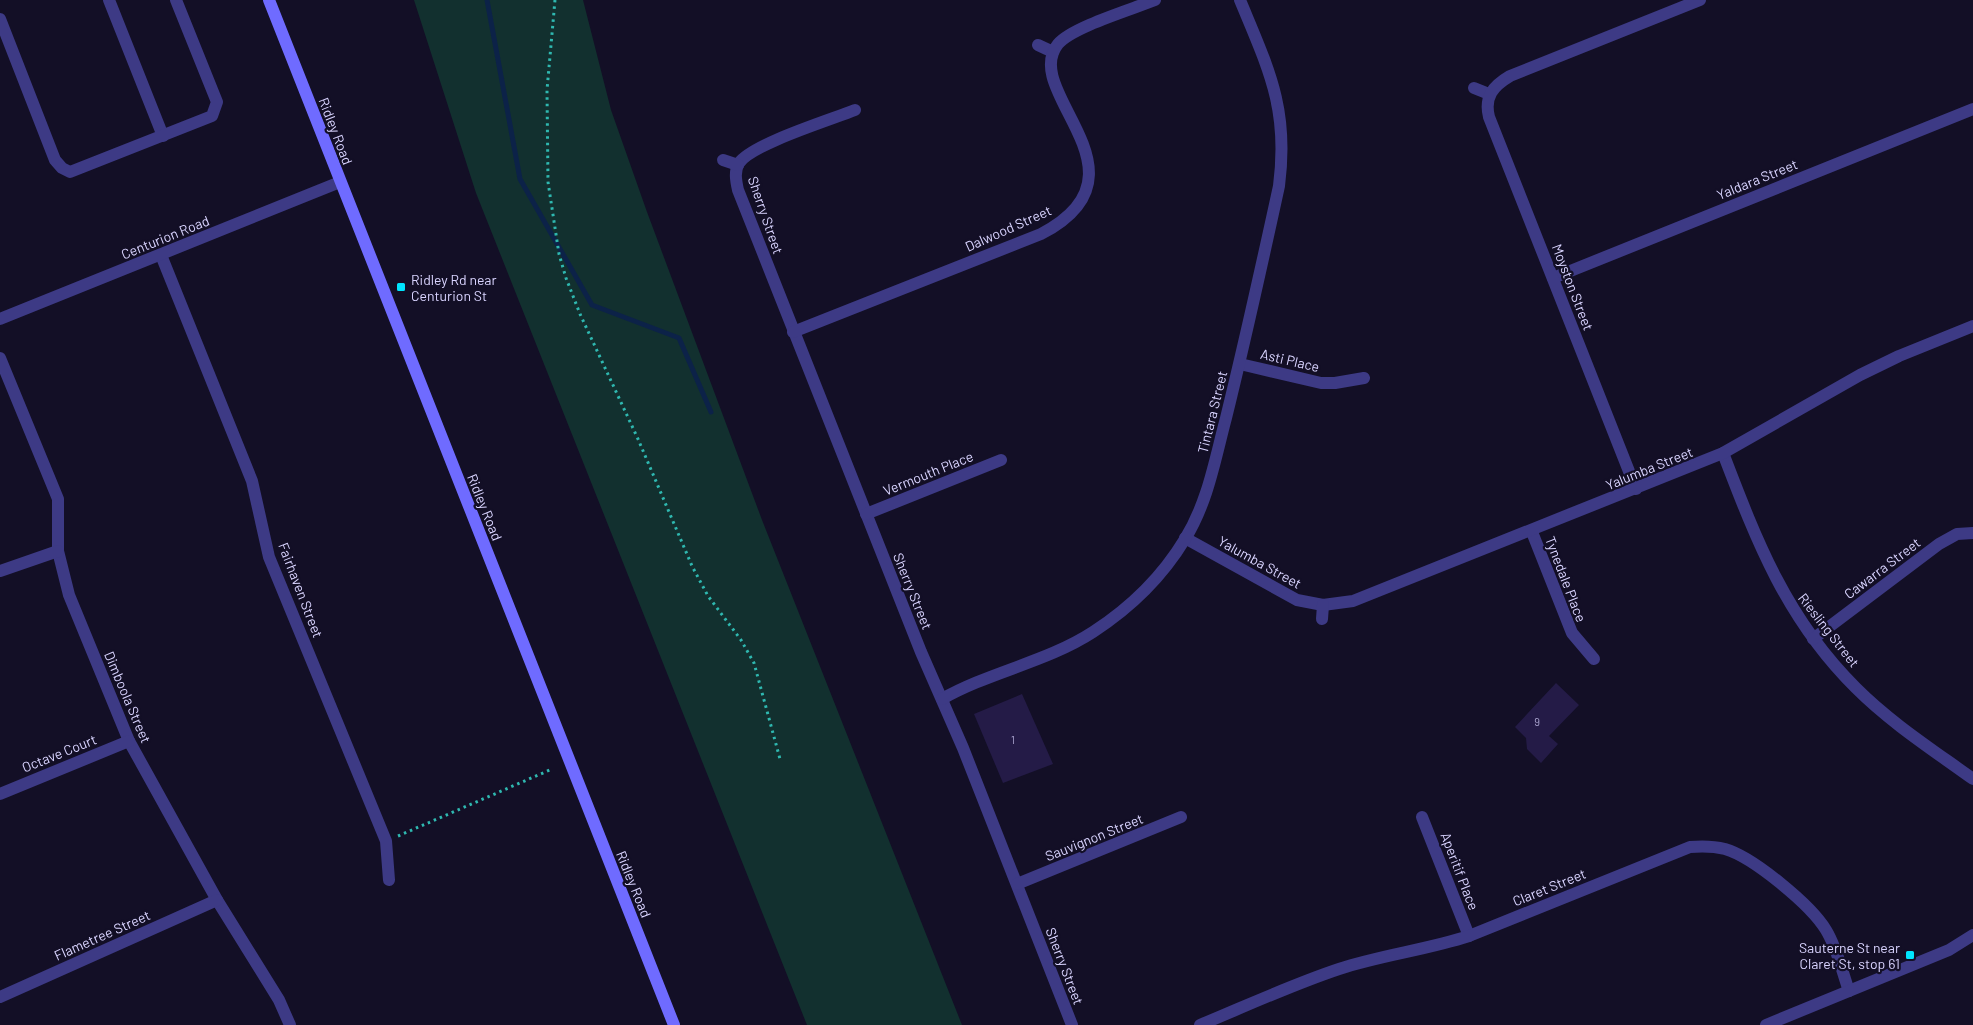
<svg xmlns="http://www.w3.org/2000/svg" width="1973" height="1025" font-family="Barlow,sans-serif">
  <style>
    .green { fill: #12302f }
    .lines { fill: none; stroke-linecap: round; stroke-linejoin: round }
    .stream { stroke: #0c2248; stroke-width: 5 }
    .building { fill: #241b47 }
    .path { stroke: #2fb8b0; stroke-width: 3; stroke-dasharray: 2.5 4; stroke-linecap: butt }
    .street { stroke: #3d3a85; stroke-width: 12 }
    .secondary { stroke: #6f6bff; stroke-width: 12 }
    .poi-dot { fill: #00e5ff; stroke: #130f26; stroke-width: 2 }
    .labels { text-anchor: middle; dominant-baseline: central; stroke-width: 4.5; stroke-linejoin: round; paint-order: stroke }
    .number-label { font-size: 11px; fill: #aca6d1 }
    .street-label { font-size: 14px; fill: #d9d4ff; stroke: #130f26 }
    .poi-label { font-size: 14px; fill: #d9d4ff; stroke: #130f26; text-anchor: start }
  </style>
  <rect width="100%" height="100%" fill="#130f26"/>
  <!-- green -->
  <polygon class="green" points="414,0 583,0 611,110 647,212 762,520 962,1025 807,1025 476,193"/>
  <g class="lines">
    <!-- stream -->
    <polyline class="stream" points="487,0 520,179 592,305 679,338 711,412"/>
  </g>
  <!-- building -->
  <g class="building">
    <polygon points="1556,683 1579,705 1549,736 1558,744 1541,763 1527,749 1526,738 1515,727"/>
    <polygon points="1022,694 1053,764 1003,783 974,714"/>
  </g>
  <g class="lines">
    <!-- path -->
    <g class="path">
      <polyline points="555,0 547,90 548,182 559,254 566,278 580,314 638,439 692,566 708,596 741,640 754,663 780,759"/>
      <polyline points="398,836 552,769"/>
    </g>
    <!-- street -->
    <g class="street">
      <polyline points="109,0 163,136"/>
      <polyline points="0,19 55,160 62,168 70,172 212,116 217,102 176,0"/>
      <polyline points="1038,45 1053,52"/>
      <polyline points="1474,88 1489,94"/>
      <path d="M855 110C830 120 752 144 739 163 734 171 736 181 738 190L921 652 963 748 1072 1025"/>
      <polyline points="723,160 738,165"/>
      <polyline points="161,255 252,481 269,557 386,841 389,880"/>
      <polyline points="1553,278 1973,109"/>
      <polyline points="0,319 340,182"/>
      <path d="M793 332 1041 234C1158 173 1019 92 1058 44 1072 27 1133 9 1155 0"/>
      <polyline points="0,358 58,499 58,551 69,595 129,741 217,900 279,1000 290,1025"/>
      <polyline points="1240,364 1321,383 1335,383 1364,378"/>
      <path d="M1723 453C1757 542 1787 620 1856 688 1891 723 1933 750 1973 779"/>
      <path d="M1636 489 1489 117C1484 97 1493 86 1510 76L1700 0"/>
      <polyline points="866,514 1001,460"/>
      <polyline points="1532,532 1572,633 1594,659"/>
      <polyline points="1185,538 1297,600 1323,605 1353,601 1723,453 1860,375 1899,356 1973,326"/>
      <polyline points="0,571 58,551"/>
      <polyline points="1322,619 1323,605"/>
      <polyline points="1813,639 1939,544 1957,534 1973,533"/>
      <path d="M942 699C989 672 1047 662 1093 632 1130 608 1162 577 1185 539 1208 502 1215 459 1226 418 1245 341 1262 264 1279 186 1289 109 1269 70 1240 0"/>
      <polyline points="0,794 129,741"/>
      <polyline points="1422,817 1469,936"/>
      <polyline points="1017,884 1181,817"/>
      <polyline points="0,997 217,900"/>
      <path d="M1200 1025C1246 1006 1291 985 1339 969 1381 955 1426 950 1469 936L1690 847C1702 846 1713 846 1725 849 1753 857 1811 905 1826 930 1837 948 1842 971 1849 991"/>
      <polyline points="1766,1025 1949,950 1973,935"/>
    </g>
    <!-- secondary -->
    <polyline class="secondary" points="269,0 674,1025"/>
  </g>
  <!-- markers -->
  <g class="poi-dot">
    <rect x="396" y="282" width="10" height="10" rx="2.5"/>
    <rect x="1905" y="950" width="10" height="10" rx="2.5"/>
  </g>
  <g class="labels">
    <!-- number labels -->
    <g class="number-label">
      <text x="1537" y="721">9</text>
      <text x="1013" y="739">1</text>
    </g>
    <!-- street labels -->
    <g class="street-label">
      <text transform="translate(336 131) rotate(69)">Ridley Road</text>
      <text transform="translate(1757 179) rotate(-22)">Yaldara Street</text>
      <text transform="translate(766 215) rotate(71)">Sherry Street</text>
      <text transform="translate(1008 228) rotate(-24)">Dalwood Street</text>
      <text transform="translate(165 237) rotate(-22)">Centurion Road</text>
      <text transform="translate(1573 287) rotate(69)">Moyston Street</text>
      <text transform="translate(1290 360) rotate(13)">Asti Place</text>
      <text transform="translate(1212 412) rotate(-76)">Tintara Street</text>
      <text transform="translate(1649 468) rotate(-22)">Yalumba Street</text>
      <text transform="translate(928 473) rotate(-22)">Vermouth Place</text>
      <text transform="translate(485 507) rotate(68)">Ridley Road</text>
      <text transform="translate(1260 562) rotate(29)">Yalumba Street</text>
      <text transform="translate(1882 568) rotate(-37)">Cawarra Street</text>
      <text transform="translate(1566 579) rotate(69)">Tynedale Place</text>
      <text transform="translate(301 590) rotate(69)">Fairhaven Street</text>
      <text transform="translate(913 591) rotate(68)">Sherry Street</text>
      <text transform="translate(1829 630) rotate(52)">Riesling Street</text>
      <text transform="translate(128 697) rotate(67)">Dimboola Street</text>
      <text transform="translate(59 753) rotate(-22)">Octave Court</text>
      <text transform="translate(1094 837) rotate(-22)">Sauvignon Street</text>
      <text transform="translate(1460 871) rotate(69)">Aperitif Place</text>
      <text transform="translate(634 884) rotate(68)">Ridley Road</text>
      <text transform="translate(1549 887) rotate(-22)">Claret Street</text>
      <text transform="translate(102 935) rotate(-24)">Flametree Street</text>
      <text transform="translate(1065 966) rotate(69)">Sherry Street</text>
    </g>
    <!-- poi labels -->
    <g class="poi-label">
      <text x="411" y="279">Ridley Rd near<tspan x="411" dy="16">Centurion St</tspan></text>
      <text x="1900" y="947" text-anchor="end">Sauterne St near<tspan x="1900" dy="16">Claret St, stop 61</tspan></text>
    </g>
  </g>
</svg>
